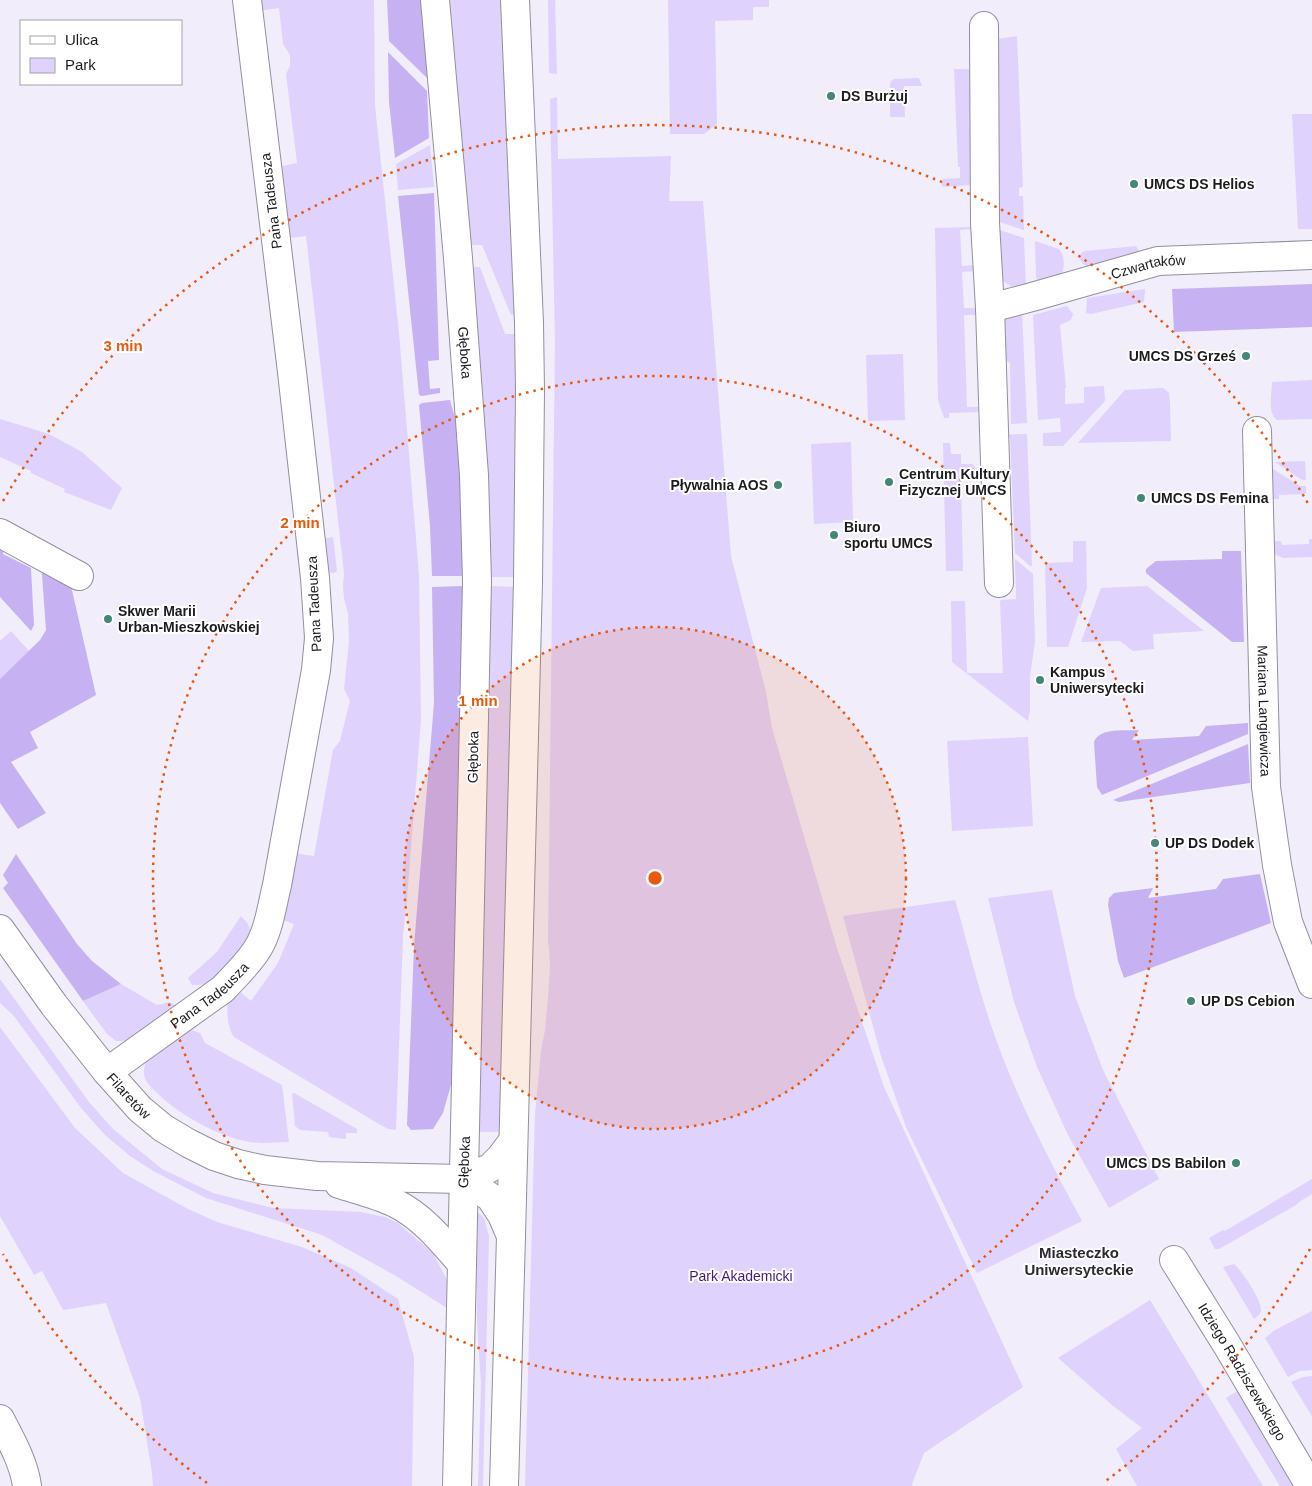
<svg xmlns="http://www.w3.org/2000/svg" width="1312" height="1486" font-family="Helvetica,sans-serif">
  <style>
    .green { fill: #dfd2fd }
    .forest { fill: #c6b2f3 }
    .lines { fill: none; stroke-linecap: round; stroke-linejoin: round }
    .minor-casing { stroke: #93909c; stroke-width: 30 }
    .major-casing { stroke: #93909c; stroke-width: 30 }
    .minor { stroke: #fff; stroke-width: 28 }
    .major { stroke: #fff; stroke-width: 28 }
    .ring { fill: none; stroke: #e8590c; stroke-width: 2.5; stroke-dasharray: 2.5 5 }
    .poi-dot { fill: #448779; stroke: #fff; stroke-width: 2 }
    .labels { text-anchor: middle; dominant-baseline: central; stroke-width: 4; stroke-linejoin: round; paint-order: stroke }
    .poi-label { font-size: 14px; font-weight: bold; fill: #1c1b1f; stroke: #fff; text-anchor: start }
    .street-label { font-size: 14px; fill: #1c1b1f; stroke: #fff }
    .park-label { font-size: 14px; fill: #451c79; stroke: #fff }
    .neighbourhood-label { font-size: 15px; font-weight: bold; fill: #2c2933; stroke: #fff }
    .centre { fill: #e8590c; stroke: #fff; stroke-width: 2.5 }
    .ring-label { font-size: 15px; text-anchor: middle; font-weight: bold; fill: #e8590c; stroke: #fff; stroke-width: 4; stroke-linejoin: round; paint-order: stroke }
  </style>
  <rect width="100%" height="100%" fill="#f1edfb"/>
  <!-- green -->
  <g class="green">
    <path d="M255 0H374L375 106 399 333 419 575 421 720 407 899 403 936 396 1130 388 1129 379 1124 234 1037C226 1025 228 1012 227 998L237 989 251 1001 278 963 294 924 280 919 293 853 314 856 333 750 340 741 350 701 344 689 349 641 348 613 344 599 343 586 344 573 306 236 289 238 282 166 297 163 286 74 290 66V55L283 44 279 8 257 11Z"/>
    <polygon points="448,0 503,0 518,314 511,315 482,245 469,245"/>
    <polygon points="548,0 555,0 557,74 549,73"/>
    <polygon points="668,0 769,0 769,7 753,7 753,20 715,21 717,124 704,134 670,134"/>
    <polygon points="1017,36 1023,187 1019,188 1019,196 1023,196 1024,230 993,220 997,39"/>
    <polygon points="954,69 976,69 971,185 943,187 941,184 943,179 960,178 960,167 958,167"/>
    <polygon points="919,78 922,86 904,86 905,117 890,117 890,85 891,81 894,79"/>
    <polygon points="557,97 558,159 671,156 669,201 703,201 731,556 766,692 772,728 837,948 884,1087 1023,1387 924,1453 912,1484 913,1486 525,1486 535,1114 541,1051 545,1030 548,998 550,967 549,946 548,944 555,341 550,99"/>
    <polygon points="1292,114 1312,114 1312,229 1298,229"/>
    <polygon points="430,145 434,187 398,190 396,164"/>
    <polygon points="971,227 974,229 960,230 962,266 976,265 976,271 962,272 964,308 979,308 978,315 964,315 967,407 981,407 979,412 949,413 949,418 944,418 938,400 935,228"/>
    <path d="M993 228 1024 238 1026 288C1015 289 1008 286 1000 278Z"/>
    <path d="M1035 241 1059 249C1065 256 1065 267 1061 276L1039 284 1036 277Z"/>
    <path d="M1136 246 1139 251 1134 256 1088 267C1082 264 1078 260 1081 253L1085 251Z"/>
    <polygon points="471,267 480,267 505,334 519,334 515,577 489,577"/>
    <polygon points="1145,289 1144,302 1091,314 1086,313 1087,298"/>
    <polygon points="1067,306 1073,314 1071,320 1060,325 1066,388 1065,388 1065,404 1084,403 1084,387 1104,386 1105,401 1063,446 1043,446 1043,433 1061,432 1060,418 1038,420 1033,315"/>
    <polygon points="1022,310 1027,423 1011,424 1010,363 999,355 1002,318"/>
    <polygon points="903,354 905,420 868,421 866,355"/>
    <path d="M1312 380V419L1277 420C1267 413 1272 393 1272 382Z"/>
    <polygon points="1163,388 1169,393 1170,404 1171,441 1078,443 1125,390"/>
    <polygon points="0,419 49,434 82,452 122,488 111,510 64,492 65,489 31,473 31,471 0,457"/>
    <polygon points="1027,434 1032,566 1030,566 1015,553 1010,438 996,438 996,435"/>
    <polygon points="851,442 853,522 814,524 811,444"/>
    <path d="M943 443H950L951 454H961V464H972C976 468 978 472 974 476L961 477 963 571H946Z"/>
    <polygon points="1305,461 1306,480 1302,480 1275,462"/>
    <polygon points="1267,465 1300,486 1306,486 1306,494 1279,495 1279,499 1270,499 1272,541 1281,541 1282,545 1309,544 1309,539 1312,539 1312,557 1283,558 1270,552"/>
    <polygon points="333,537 337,571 334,573 322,572 318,540"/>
    <polygon points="1073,541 1086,541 1087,588 1068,647 1047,647 1045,563 1073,562"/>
    <polygon points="1015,559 1033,574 1035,642 1030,676 1030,710 1028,721 952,662 951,601 965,601 967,673 1003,673 1000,601 1002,600 1016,599"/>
    <polygon points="489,586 515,587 501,1132 477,1132"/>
    <polygon points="1147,586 1204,631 1153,634 1154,649 1133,651 1120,641 1081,642 1101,588"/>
    <polygon points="11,631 29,651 0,679 0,641"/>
    <polygon points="1028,737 1033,826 952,831 947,741"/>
    <polygon points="1052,890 1075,996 1103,1070 1159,1179 1109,1208 1068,1135 1037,1067 1014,1002 988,898"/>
    <path d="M955 900C967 941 977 984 991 1025 1014 1094 1048 1157 1082 1221L977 1273 906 1127 881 1056 843 916Z"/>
    <polygon points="241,916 248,924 252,936 213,984 192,985 188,978 217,952"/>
    <polygon points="0,979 89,1102 113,1129 162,1169 213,1193 273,1208 361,1212 385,1217 398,1223 433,1253 447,1280 447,1308 396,1276 322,1235 206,1198 155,1172 130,1156 105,1135 81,1108 14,1016 0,1003"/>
    <path d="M121 984 157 1005C170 1003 169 999 179 1009L130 1040 122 1041H116L107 1034 83 1001Z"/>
    <path d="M188 1025 192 1030 200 1033 205 1043 282 1085 289 1142C276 1142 263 1144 250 1142 218 1137 176 1113 154 1090 151 1087 146 1082 145 1078 142 1070 146 1062 149 1056Z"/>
    <polygon points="0,1027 75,1128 123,1173 188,1209 217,1222 302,1247 351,1268 398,1299 414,1357 412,1486 153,1486 152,1473 140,1398 106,1303 63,1310 42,1271 34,1275 0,1216"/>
    <polygon points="294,1093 357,1129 357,1133 346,1133 346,1139 329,1137 328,1132 300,1130 295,1126 292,1093"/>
    <polygon points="1312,1179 1312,1194 1299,1202 1296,1205 1219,1249 1215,1249 1209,1238 1223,1230 1225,1231"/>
    <polygon points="475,1210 484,1218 489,1236 483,1486 478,1486 481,1384 477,1322"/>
    <path d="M1234 1264C1241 1269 1262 1301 1261 1310 1261 1314 1257 1317 1254 1319L1223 1267Z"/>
    <polygon points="1150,1300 1263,1486 1137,1486 1116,1449 1142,1428 1112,1405 1058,1358"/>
    <polygon points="1312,1311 1312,1370 1299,1371 1288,1377 1265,1338 1275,1330"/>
    <polygon points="1312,1376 1312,1416 1291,1382 1303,1377"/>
    <polygon points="1239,1390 1297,1486 1280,1486 1226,1398"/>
  </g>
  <!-- forest -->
  <g class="forest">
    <polygon points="387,0 422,0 428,79 389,41"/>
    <polygon points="388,52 427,91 429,138 395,158 389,102"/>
    <polygon points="434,193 439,360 428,361 430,389 440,388 440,393 422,396 419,395 398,196"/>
    <polygon points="1312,284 1312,327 1174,332 1172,289"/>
    <polygon points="450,400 459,432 463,576 432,576 430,526 419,405 422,403"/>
    <polygon points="0,543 4,545 3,554 31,568 34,625 31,631 0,597"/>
    <polygon points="1222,551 1241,551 1244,642 1232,642 1146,573 1146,569 1156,561 1222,559"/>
    <polygon points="41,561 69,577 96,695 30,732 38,748 11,762 46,813 18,829 0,803 0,679 40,640 46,630"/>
    <polygon points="463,586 452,1081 443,1113 433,1129 411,1130 407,1125 414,946 434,703 432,587"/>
    <path d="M1248 723V734L1102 795 1097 787 1094 742C1100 727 1124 731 1139 730L1132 740 1199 736 1206 726Z"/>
    <polygon points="1248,744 1250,783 1119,802 1113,800"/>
    <polygon points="16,854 77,944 92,961 121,984 83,1001 3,888 8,883 3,875"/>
    <polygon points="1260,874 1271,923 1124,978 1118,961 1108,905 1109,898 1114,893 1153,888 1148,898 1216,889 1223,879"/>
  </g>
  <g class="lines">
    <defs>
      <g id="minor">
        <path id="s1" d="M435 0 458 258 474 475 477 581 462 1264"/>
        <polyline points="984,26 985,223 990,308 999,583"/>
        <path id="s2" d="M990 308 1032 297 1158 261 1312 255"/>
        <path id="s3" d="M1257 431 1266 787 1277 865 1288 922 1312 984"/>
        <polyline points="0,533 79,576"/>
        <path id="s4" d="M107 1072 223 989C235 976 249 963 258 948 269 930 272 905 277 885L316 670 319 638 315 578 292 372 247 0"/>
        <polyline points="463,1179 490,1168 500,1158 513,1141"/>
        <polyline points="511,1236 528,582 530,391 529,323 515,0"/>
        <path id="s5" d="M1174 1260 1227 1345 1310 1486"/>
        <path d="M0 1419C11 1440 24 1463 27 1486"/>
      </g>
      <g id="major">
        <path id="s6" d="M0 929 54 1005 107 1072 140 1109 163 1128 188 1143 214 1156 238 1164 265 1170 317 1176 463 1179 490 1197 502 1215 511 1236 504 1486"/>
        <path d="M339 1184C358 1190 378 1195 395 1203 423 1217 442 1241 462 1264L457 1486"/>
      </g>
    </defs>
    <!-- minor casing -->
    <use href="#minor" class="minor-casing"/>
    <!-- major casing -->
    <use href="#major" class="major-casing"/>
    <!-- minor -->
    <use href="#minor" class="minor"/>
    <!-- major -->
    <use href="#major" class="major"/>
  </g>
  <!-- distance rings -->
  <circle cx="655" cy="878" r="251" fill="#e8590c" fill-opacity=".12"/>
  <g class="ring">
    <circle cx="655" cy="878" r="251"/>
    <circle cx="655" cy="878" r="502"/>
    <path d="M1310 1249A753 753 0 0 1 1103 1483M207 1483A753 753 0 0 1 3 1254M3 501A753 753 0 0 1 1310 507"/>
  </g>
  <!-- markers -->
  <g class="poi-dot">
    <circle cx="831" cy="96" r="5"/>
    <circle cx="1134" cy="184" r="5"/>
    <circle cx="1246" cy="356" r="5"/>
    <circle cx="889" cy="482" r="5"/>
    <circle cx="778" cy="485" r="5"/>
    <circle cx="1141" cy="498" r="5"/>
    <circle cx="834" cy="535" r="5"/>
    <circle cx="108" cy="619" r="5"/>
    <circle cx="1040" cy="680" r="5"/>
    <circle cx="1155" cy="843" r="5"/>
    <circle cx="1191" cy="1001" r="5"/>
    <circle cx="1236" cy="1163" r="5"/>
  </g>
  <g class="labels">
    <!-- poi labels -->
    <g class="poi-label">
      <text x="841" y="96">DS Burżuj</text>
      <text x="1144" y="184">UMCS DS Helios</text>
      <text x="1236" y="356" text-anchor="end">UMCS DS Grześ</text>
      <text x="899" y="474">Centrum Kultury<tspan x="899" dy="16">Fizycznej UMCS</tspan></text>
      <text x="768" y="485" text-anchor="end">Pływalnia AOS</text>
      <text x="1151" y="498">UMCS DS Femina</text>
      <text x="844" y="527">Biuro<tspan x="844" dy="16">sportu UMCS</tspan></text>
      <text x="118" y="611">Skwer Marii<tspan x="118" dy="16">Urban-Mieszkowskiej</tspan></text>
      <text x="1050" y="672">Kampus<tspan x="1050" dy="16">Uniwersytecki</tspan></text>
      <text x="1165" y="843">UP DS Dodek</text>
      <text x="1201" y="1001">UP DS Cebion</text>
      <text x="1226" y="1163" text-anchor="end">UMCS DS Babilon</text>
    </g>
    <!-- street labels -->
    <g class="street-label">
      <text transform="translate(271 201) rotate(-97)">Pana Tadeusza</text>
      <text stroke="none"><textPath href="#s2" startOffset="164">Czwartaków</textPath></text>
      <text stroke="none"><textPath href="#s1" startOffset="354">Głęboka</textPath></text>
      <text transform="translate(314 604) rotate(-93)">Pana Tadeusza</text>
      <text stroke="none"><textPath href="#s3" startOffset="280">Mariana Langiewicza</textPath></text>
      <text transform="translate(473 757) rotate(-89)">Głęboka</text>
      <text stroke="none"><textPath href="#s4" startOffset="128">Pana Tadeusza</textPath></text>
      <text stroke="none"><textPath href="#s6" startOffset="211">Filaretów</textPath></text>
      <text transform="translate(464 1162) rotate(-88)">Głęboka</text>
      <text stroke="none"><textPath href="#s5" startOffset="131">Idziego Radziszewskiego</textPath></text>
    </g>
    <!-- park labels -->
    <g class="park-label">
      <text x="741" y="1276">Park Akademicki</text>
    </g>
    <!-- neighbourhood labels -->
    <g class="neighbourhood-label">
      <text x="1079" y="1252">Miasteczko<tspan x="1079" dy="17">Uniwersyteckie</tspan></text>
    </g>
  </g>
  <circle cx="655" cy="878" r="8" class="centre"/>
  <g class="ring-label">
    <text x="123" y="351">3 min</text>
    <text x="300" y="528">2 min</text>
    <text x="478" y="706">1 min</text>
  </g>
  <!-- legend -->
  <rect x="20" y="20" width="162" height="65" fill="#ffffff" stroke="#a4a4a5"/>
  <rect x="30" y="36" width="25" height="8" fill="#ffffff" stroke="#a4a4a5"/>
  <text x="65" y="45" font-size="15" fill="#1c1b1f">Ulica</text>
  <rect x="30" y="58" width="25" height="15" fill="#dfd2fd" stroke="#a4a4a5"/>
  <text x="65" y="70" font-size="15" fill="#1c1b1f">Park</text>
</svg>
